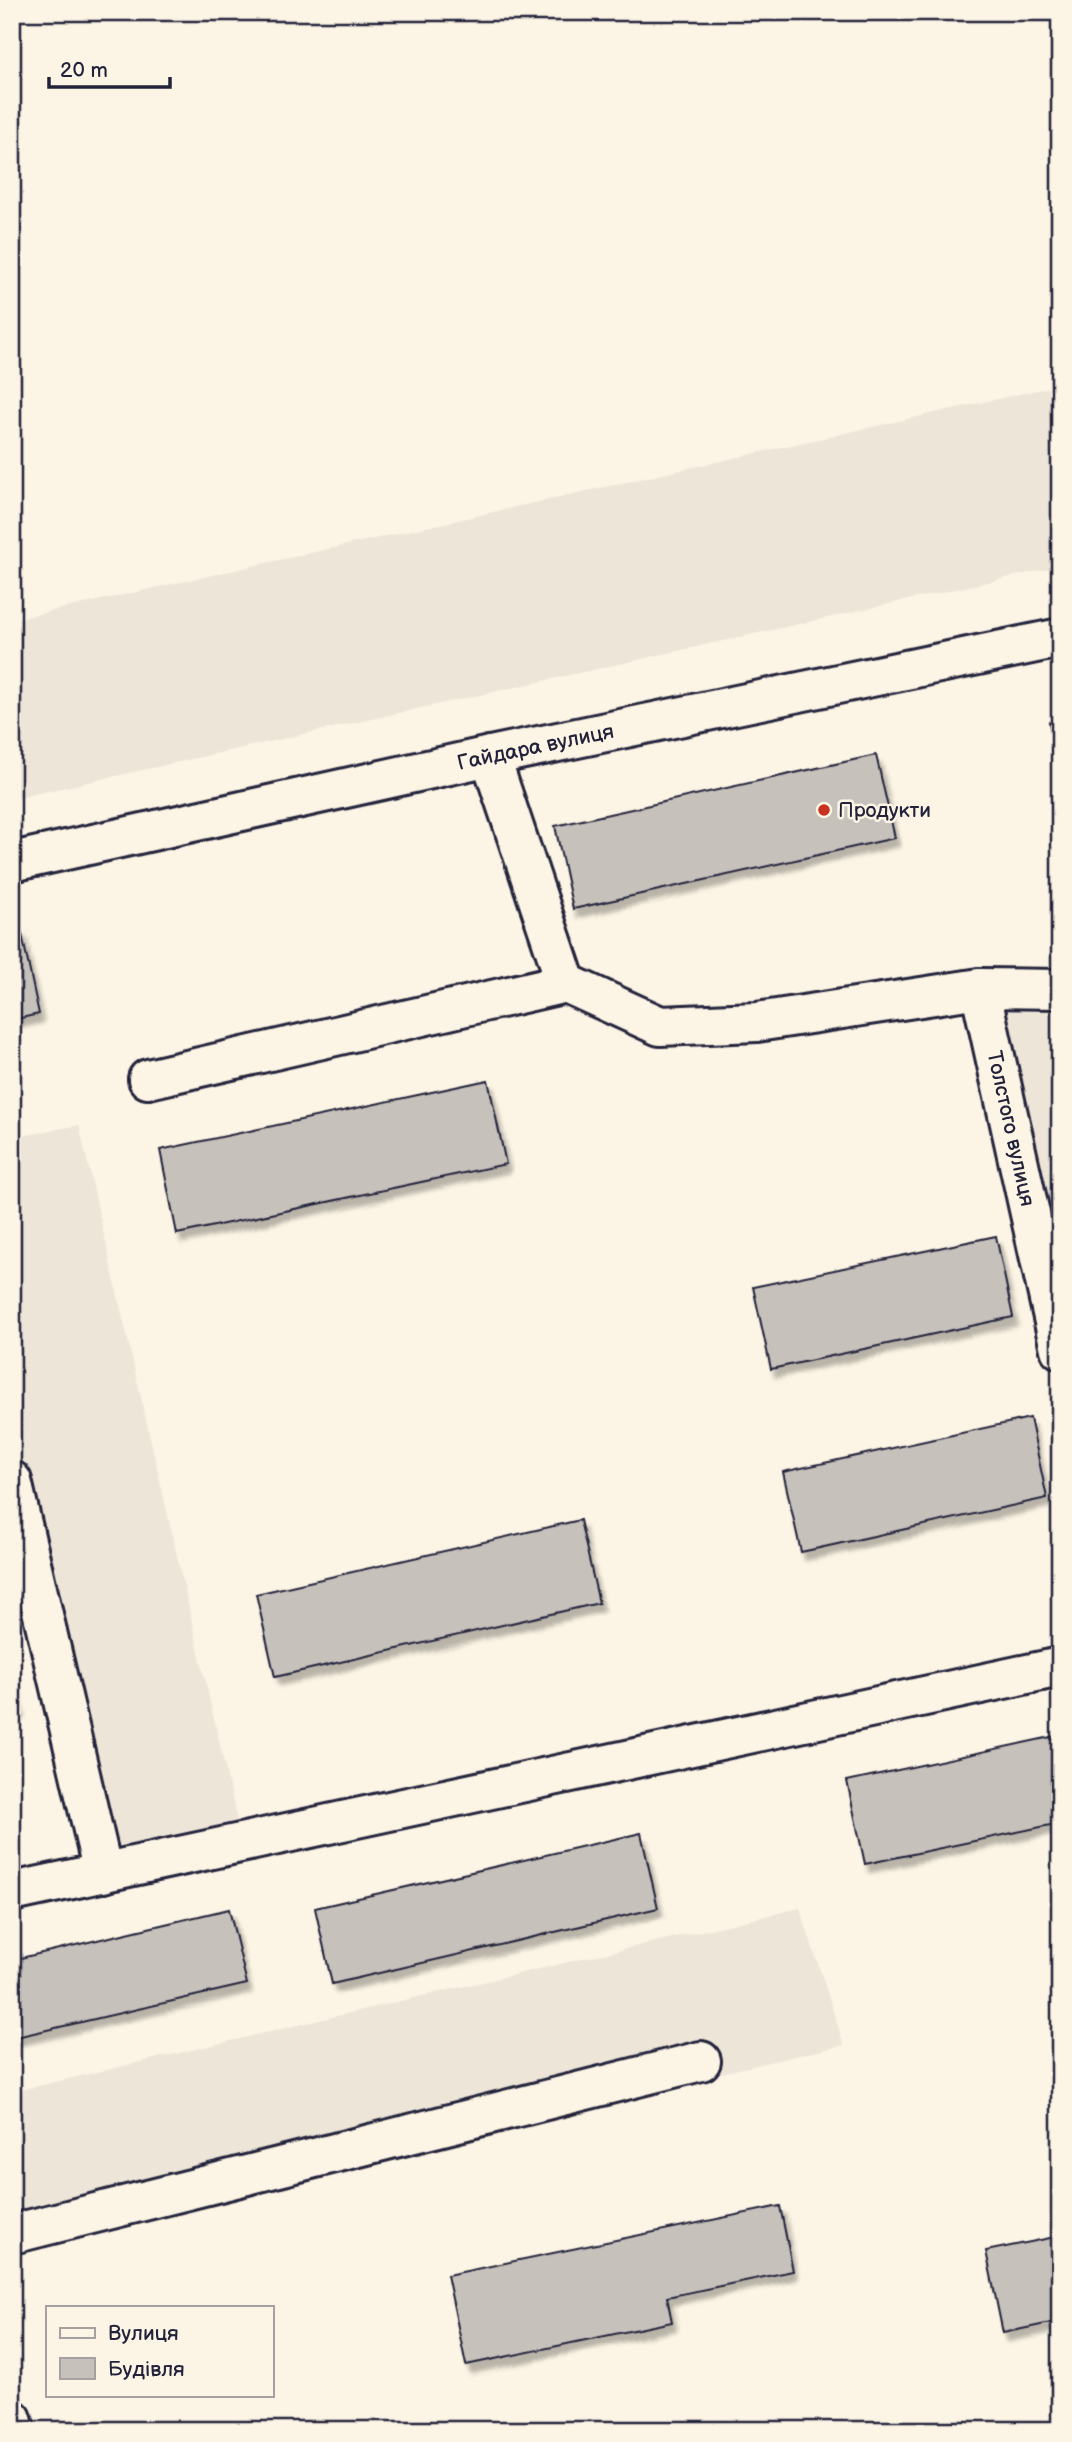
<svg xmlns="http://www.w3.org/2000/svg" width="1072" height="2442" font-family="'Balsamiq Sans',sans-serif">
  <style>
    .built { fill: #ece5d8 }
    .building { fill: #c6c1bb; stroke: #22223b; stroke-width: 2; filter: url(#shadow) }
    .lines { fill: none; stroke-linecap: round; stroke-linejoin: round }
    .minor-casing { stroke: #22223b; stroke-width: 44 }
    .minor { stroke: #fcf5e5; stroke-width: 38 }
    .poi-dot { fill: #c8321e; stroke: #fcf5e5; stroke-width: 2.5 }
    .labels { text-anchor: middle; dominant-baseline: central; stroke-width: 5; stroke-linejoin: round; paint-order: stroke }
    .street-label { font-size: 21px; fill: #22223b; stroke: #fcf5e5 }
    .poi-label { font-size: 21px; fill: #22223b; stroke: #fcf5e5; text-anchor: start }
  </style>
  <defs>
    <filter id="shadow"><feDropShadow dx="4.5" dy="8" stdDeviation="2" flood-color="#0004"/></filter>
  </defs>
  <rect width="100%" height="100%" fill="#fcf5e5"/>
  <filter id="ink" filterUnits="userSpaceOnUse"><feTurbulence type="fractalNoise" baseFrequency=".0143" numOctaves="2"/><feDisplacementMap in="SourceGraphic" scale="14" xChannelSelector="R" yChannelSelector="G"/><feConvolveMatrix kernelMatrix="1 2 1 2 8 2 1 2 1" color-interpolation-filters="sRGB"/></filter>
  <g filter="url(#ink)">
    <!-- built -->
    <g class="built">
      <polygon points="1060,385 1060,566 12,799 12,620"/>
      <polygon points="980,988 1060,989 1060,1349"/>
      <polygon points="79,1125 242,1842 103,1873 12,1409 12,1138"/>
      <polygon points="800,1908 844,2045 12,2235 12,2092"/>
    </g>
    <!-- building -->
    <g class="building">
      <polygon points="1060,720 1060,772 1049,722"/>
      <polygon points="876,755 895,838 573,909 555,826"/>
      <polygon points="21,930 39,1014 12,1020 12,932"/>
      <polygon points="488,1080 506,1164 177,1234 160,1150"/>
      <polygon points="996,1236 1013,1317 771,1369 753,1287"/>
      <polygon points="1030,1418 1047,1498 801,1552 783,1472"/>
      <polygon points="580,1520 599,1603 275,1677 256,1594"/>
      <polygon points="12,1674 19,1709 12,1711"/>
      <polygon points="1060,1735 1060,1823 865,1864 847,1781"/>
      <polygon points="641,1833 658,1908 332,1984 315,1908"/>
      <polygon points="229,1909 247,1984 12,2038 12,1960"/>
      <polygon points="780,2206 793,2271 667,2297 672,2322 466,2365 447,2275"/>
      <polygon points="1060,2236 1060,2321 1003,2333 986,2251"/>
    </g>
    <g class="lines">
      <defs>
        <g id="minor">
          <polyline points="490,756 566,983 660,1026 757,1022 980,988 1060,989"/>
          <path id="s1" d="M12 862 490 756 1060 638"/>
          <path id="s2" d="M980 988 1060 1349"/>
          <polyline points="148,1079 566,983"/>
          <polyline points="12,1481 103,1873"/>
          <polyline points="12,1892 1060,1667"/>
          <polyline points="12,2234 701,2061"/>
          <polyline points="12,2419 15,2430"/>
        </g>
      </defs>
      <!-- minor casing -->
      <use href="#minor" class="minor-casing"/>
      <!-- minor -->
      <use href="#minor" class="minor"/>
    </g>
  </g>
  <!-- markers -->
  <circle class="poi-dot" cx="824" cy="810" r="7"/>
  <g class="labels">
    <!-- street labels -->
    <g class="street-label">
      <text stroke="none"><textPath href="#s1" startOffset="536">Гайдара вулиця</textPath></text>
      <text stroke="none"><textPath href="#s2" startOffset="144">Толстого вулиця</textPath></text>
    </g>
    <!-- poi labels -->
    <g class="poi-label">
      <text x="838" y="810">Продукти</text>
    </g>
  </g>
  <!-- margin -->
  <rect width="1072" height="2442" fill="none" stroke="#fcf5e5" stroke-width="42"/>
  <rect x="21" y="21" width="1030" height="2400" fill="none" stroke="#22223b" stroke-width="2.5" filter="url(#ink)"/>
  <!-- legend -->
  <rect x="46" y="2306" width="228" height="91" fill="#fcf5e5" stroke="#a5a1a1" stroke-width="2"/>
  <rect x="60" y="2328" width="35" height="10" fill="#fcf5e5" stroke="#a5a1a1" stroke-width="2"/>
  <text x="108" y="2340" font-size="21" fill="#22223b">Вулиця</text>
  <rect x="60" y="2358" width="35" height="21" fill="#c6c1bb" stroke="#a5a1a1" stroke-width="2"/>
  <text x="108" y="2376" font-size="21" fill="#22223b">Будівля</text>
  <!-- scale -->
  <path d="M49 77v10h121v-10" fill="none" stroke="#22223b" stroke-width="3.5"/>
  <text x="60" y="77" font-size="21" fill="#22223b" stroke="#fcf5e5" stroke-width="5" paint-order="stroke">20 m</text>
</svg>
